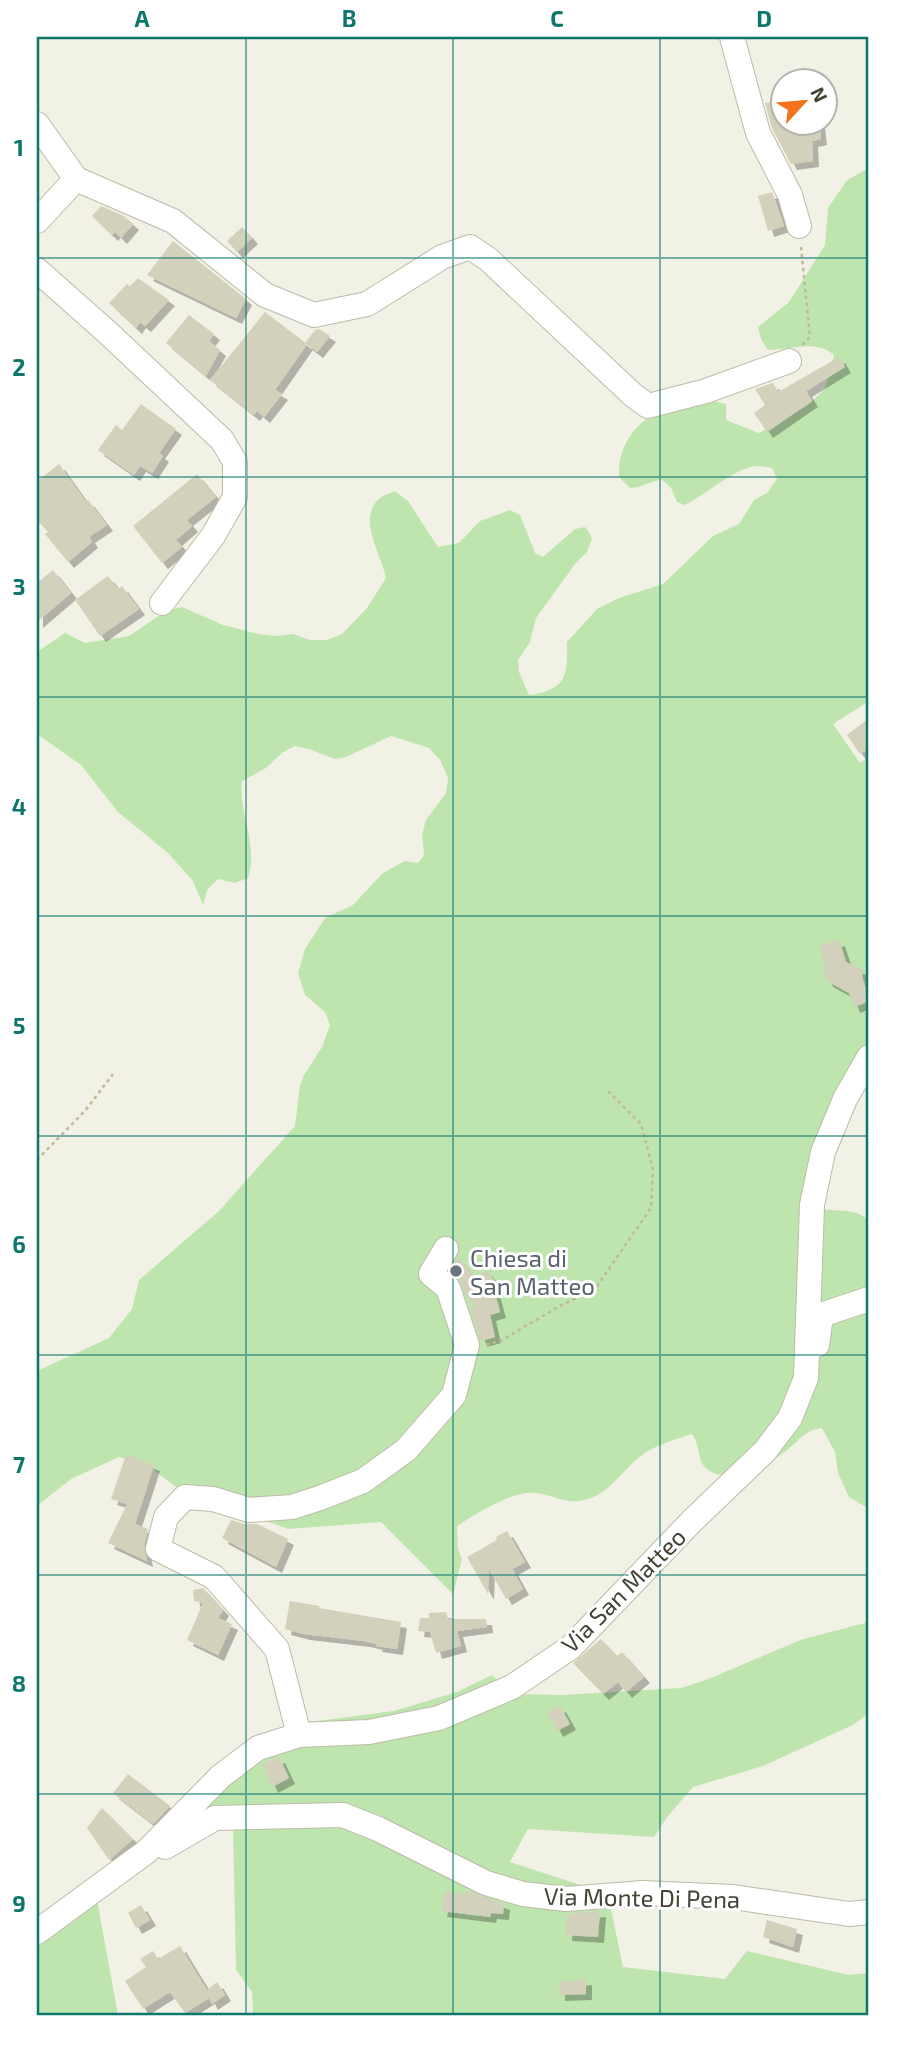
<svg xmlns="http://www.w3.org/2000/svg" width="906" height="2052" font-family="'Exo 2',sans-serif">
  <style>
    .green { fill: #bfe5af }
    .building { fill: #d3d0bb; filter: url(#shadow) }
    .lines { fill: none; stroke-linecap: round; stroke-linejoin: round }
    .minor-casing { stroke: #bdbba8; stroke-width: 26 }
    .path { stroke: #beba9a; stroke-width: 2.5; stroke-dasharray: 3.5 3.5; stroke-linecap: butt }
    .minor { stroke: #fff; stroke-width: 24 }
    .grid { fill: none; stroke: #0f766e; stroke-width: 2; stroke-opacity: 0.55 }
    .worship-dot { fill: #6b7280; stroke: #fff; stroke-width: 2.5 }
    .labels { text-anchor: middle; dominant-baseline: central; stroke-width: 6; stroke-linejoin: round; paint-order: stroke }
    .worship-label { font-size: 24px; fill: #5b616d; stroke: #fff; text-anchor: start }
    .street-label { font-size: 24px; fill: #444235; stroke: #fff }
    .neatline { fill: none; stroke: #0f766e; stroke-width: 2.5 }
    .grid-label { font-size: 23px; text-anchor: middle; font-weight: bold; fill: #0f766e }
  </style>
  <defs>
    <filter id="shadow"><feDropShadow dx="6" dy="6" stdDeviation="0" flood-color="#0004"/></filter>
  </defs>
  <rect width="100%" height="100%" fill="#f2f1e5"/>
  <!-- green -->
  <g class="green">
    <path d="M869 168V701L833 724 860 763 869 757V1054L862 1065 819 1208C839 1213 852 1207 869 1220V1513L866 1507 849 1497 838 1473 835 1452 822 1428C804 1430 799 1441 786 1451 770 1464 723 1486 706 1468 697 1460 701 1447 692 1434 674 1440 652 1446 638 1458 621 1473 610 1492 588 1499 566 1506 556 1495 536 1493 512 1490 476 1514 457 1526L458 1549 462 1559 453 1594 381 1522 288 1529 176 1487 152 1469 119 1457 71 1479 37 1506V1371L109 1338 132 1309 139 1280 219 1211 295 1126 300 1085 304 1075 322 1047 330 1025 325 1012 305 995 298 973 305 949 325 918 353 905 383 873 405 861 418 863 424 855 422 834 426 820 446 793 448 778 440 760 429 748 391 736 346 757 335 759 309 749 295 746 283 752 266 768 242 781C238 812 259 847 248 878L235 883 218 879 207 890 203 905 193 881 168 853 118 812 81 765 40 736 37 729V652L65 633 85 643 129 636 166 611 182 607 223 625 258 634 276 636 293 634 310 640H327L342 634 367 608 386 578C382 555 356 518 380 498 383 495 391 493 395 491L408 501 438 547 459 543 480 521 510 510 520 515 535 553 543 557 575 529 585 527 589 532 592 539 587 552 575 564 536 618 530 642 518 660 519 672 529 695C566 690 568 676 567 642L597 609 619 598 663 584 713 536 739 524 754 500 767 493 777 479 772 468C767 467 760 466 755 466 734 469 705 495 685 505L677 502 671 488 661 479 638 487 630 488 619 477C617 452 632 425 655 414 665 409 678 408 688 406 702 403 712 399 726 404V420L759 433 808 405 825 389 834 355C816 339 789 350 768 350L761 339 758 327 789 302 825 245 828 208 847 180Z"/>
    <polygon points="869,1622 869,1713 853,1725 763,1766 693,1787 667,1817 654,1837 528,1829 510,1862 608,1894 623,1967 725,1979 747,1951 849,1975 869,1973 869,2015 253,2015 252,1992 236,1970 233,1827 158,1837 281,1729 310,1722 394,1711 457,1692 492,1675 512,1694 562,1695 681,1688 706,1680 803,1639"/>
    <polygon points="95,1889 118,2015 37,2015 37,1932"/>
  </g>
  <!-- building -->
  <g class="building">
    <polygon points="783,101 783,122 819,122 821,139 812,141 813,161 791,164 772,128 765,103"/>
    <polygon points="772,192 784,226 768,231 758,196"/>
    <polygon points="101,206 124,216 133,224 121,238 115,232 112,235 92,216"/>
    <polygon points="242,227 252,238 237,252 227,241"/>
    <polygon points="173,241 246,299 236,318 147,275"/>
    <polygon points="138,278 169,300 145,326 140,322 136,328 109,303 127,284 130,286"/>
    <polygon points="265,312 307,344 275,390 282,394 264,417 257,411 254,415 210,380"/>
    <polygon points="189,315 214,334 209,341 220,350 206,376 166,343"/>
    <polygon points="319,329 330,336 317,352 305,343 315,330"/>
    <polygon points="839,357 845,367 806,391 812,401 767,432 754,413 765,405 755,389 773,383 778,392"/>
    <polygon points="141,404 176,429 159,453 163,456 152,473 140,466 134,475 98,450 116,425 122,430"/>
    <polygon points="59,464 86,502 88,500 107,525 89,537 92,542 68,562 45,534 48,532 37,520 37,481"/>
    <polygon points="197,474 216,497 187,520 192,526 176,540 182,547 162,563 133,526"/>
    <polygon points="53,570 71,593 37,622 37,583"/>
    <polygon points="108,576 118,589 122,586 139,609 100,636 75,600"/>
    <polygon points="869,718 869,748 860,754 847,735"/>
    <polygon points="839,940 846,962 864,971 862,976 868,996 867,1002 854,1007 849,993 827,981 823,968 825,967 820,945"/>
    <polygon points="458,1258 477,1278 486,1270 494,1280 492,1282 500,1312 490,1315 495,1337 481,1341 470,1307 475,1306 467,1297 458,1277 450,1271"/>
    <polygon points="126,1455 154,1465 135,1524 148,1529 144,1546 147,1561 108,1543 127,1504 111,1499"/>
    <polygon points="231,1520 245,1524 257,1524 288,1539 276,1567 222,1538"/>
    <polygon points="507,1531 525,1562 512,1569 523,1589 506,1599 489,1569 488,1594 467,1557 497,1540 496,1537"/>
    <polygon points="203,1588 223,1610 218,1618 232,1624 218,1655 187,1640 203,1603 194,1601 193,1590"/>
    <polygon points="290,1601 320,1606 319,1608 401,1622 397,1649 376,1646 377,1644 364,1641 304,1634 285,1629"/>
    <polygon points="446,1612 448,1619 486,1619 487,1627 457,1631 461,1646 436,1653 430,1632 418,1631 420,1618 429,1618 429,1613"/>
    <polygon points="601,1639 617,1656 622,1652 644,1677 626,1692 618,1682 603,1694 573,1663"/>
    <polygon points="560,1706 570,1724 557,1731 547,1711"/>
    <polygon points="279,1757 289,1778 272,1787 262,1764"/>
    <polygon points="128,1774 170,1806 153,1824 113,1793"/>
    <polygon points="102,1808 133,1839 109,1860 87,1828"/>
    <polygon points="466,1890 504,1904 503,1914 491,1913 490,1917 441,1911 445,1891 466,1894"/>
    <polygon points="141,1905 150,1920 136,1928 128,1913"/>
    <polygon points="600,1911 598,1937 566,1935 567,1914"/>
    <polygon points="767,1920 797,1929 793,1947 763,1937"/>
    <polygon points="180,1946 207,1990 217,1982 225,1995 212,2004 209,1998 185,2013 170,1992 143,2009 125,1981 146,1967 140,1959 153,1951 158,1959"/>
    <polygon points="586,1979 586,1994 559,1995 559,1982"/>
  </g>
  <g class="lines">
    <defs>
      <g id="minor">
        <polyline points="732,37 758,133 790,195 799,226"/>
        <polyline points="37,124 76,179 173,221 265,295 314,315 367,304 442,257 470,247 488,259 633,395 648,406 706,391 789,361"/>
        <polyline points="37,221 76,179"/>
        <polyline points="37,270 107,332 222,440 235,462 235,497 213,536 162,603"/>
        <polyline points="817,1345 820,1323 824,1314 869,1299"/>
        <polyline points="299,1735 277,1649 214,1577 158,1549 166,1517 185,1497 213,1499 249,1510 292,1507 320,1498 363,1481 406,1450 454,1395 467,1345 448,1288 431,1274 446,1249"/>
        <polyline points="165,1847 215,1818 343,1815 378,1829 486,1883 523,1894 566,1899 643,1893 733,1897 849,1914 869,1912"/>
        <polyline points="37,1932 146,1852 221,1776 258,1748 299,1735 369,1732 439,1718 512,1687 571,1647 692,1521 765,1451 790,1418 806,1378 812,1205 823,1152 845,1099 869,1057"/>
      </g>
    </defs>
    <!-- minor casing -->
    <use href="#minor" class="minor-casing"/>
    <!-- path -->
    <g class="path">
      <polyline points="801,247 810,337 802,345"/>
      <polyline points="37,1160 85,1111 113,1074"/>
      <polyline points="486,1345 502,1340 558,1307 595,1289 651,1208 653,1170 641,1124 606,1089"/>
    </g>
    <!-- minor -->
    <use href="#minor" class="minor"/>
  </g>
  <!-- grid -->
  <path class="grid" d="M246 37V2015M453 37V2015M660 37V2015M37 258H869M37 477H869M37 697H869M37 916H869M37 1136H869M37 1355H869M37 1575H869M37 1794H869"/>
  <!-- markers -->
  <circle class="worship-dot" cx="456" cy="1271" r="7"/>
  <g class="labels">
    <!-- worship labels -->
    <g class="worship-label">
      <text x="470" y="1257">Chiesa di<tspan x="470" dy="28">San Matteo</tspan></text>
    </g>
    <!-- street labels -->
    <g class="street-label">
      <text transform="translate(623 1590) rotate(-45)">Via San Matteo</text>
      <text transform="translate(642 1897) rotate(1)">Via Monte Di Pena</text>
    </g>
  </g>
  <!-- border -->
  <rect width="906" height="2052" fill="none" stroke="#ffffff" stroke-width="77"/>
  <!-- north arrow -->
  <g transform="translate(804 102) rotate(64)"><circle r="33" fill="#ffffff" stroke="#b4b3ae" stroke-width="2"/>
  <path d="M0-5L12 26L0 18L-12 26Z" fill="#f2731c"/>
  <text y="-10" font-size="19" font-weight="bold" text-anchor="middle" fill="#444235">N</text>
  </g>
  <rect x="38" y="38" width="829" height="1976" class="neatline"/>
  <g class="grid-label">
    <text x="142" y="27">A</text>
    <text x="349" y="27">B</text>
    <text x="557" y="27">C</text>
    <text x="764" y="27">D</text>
    <text x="19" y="156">1</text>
    <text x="19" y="376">2</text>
    <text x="19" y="595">3</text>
    <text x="19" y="815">4</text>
    <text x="19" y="1034">5</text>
    <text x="19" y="1253">6</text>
    <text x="19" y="1473">7</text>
    <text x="19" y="1692">8</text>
    <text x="19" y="1912">9</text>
  </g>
</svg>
